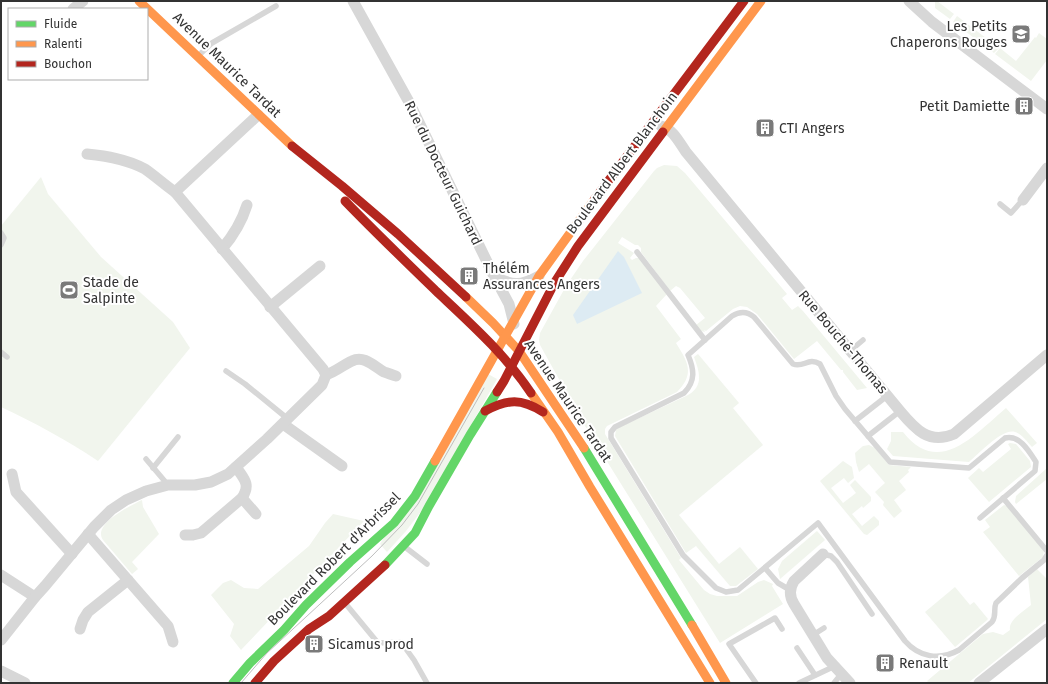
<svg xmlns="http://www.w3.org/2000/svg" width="1048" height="684" font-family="'Fira Sans',sans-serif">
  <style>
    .green { fill: #f1f5ed }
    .water { fill: #ddebf3 }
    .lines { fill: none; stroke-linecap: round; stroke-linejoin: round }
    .lane { stroke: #d7d7d7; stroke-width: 5.5 }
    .street { stroke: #d7d7d7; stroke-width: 11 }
    .fast { stroke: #63d668; stroke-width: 9 }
    .slow { stroke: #ff974d; stroke-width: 9 }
    .jam { stroke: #b3261e; stroke-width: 9 }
    .tram { stroke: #bebebe; stroke-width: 1 }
    .labels { text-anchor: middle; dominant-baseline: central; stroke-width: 4; stroke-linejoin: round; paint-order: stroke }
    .poi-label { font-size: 14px; fill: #333; stroke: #fff; text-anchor: start }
    .street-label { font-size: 14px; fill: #333; stroke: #fff }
  </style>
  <rect width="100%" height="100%" fill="#fff"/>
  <!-- green -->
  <g class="green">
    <polygon points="935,1 937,1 954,14 950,19 935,8"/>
    <polygon points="957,16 999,48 994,53 953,22"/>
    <polygon points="1039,33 1047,39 1047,60 1031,81 995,54 1000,48 1016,61 1035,37 1036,38"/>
    <path d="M664 165 677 166 685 173 787 294 782 298 792 310 798 306 803 311 867 388 857 390 843 372V370H841L817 341 794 359 757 314 747 307 740 306 733 309 706 331 704 330 705 332 701 331 696 325 705 318 680 288 676 286 670 291 641 252V248L638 245H635L622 237 618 243 634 253 630 258 632 260 636 258H639L667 294 656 306 681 339 676 343C688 362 695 374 677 392L607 426 605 429V434L681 558 679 560 704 590 710 594 717 596H737L758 582 764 580 773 584 772 586 783 604 720 643 585 426 540 345 539 340 540 333 566 286 583 261 654 171 657 168Z"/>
    <path d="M41 177 48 194 101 257 173 322 190 348 98 461C67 440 35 423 1 407V226Z"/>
    <path d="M698 354 739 403 733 408 763 445 679 515 719 564 740 547 758 569 736 586H730L696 546 686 553 615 436 616 430 620 427 686 396C704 387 700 373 694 357Z"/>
    <polygon points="488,374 497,379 426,505 406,531 387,552 380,544"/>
    <path d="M1006 408 1037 443 1032 447C1027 442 1022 434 1015 432 1002 428 979 454 969 462L893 456 887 449 891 441V432H903C939 478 975 434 1006 408Z"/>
    <polygon points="1010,443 1016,444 1030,461 1031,467 989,502 968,478 979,468 983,472 1011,449 1008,444"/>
    <polygon points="869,445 875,448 889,465 911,467 908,470 909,472 899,481 906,490 894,500 902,511 894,518 883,505 884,502 875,492 885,483 869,464 859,472 856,462 855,453 863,446"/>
    <polygon points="843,461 852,467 854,478 848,483 844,478 831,488 843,503 856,493 850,485 855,480 871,497 871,501 863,508 862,506 852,514 862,526 874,516 879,521 879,525 867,535 864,534 820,481"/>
    <polygon points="1047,468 1047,479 1016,504 1015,502 1016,496"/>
    <path d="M142 500 143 507 159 534 132 562 138 569 132 574 103 540C92 524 130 506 142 500Z"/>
    <polygon points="1004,505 1007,506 1044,550 1043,557 1019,576 983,532 990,527 985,520"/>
    <polygon points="333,514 364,521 241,650 230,636 234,624 211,595 223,583 231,580 244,588 258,589 309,546 325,523"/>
    <polygon points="817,531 825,540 780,579 778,569 782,561"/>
    <path d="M1037 569 1047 579V619L968 683H929L927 681 983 634 993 632 1003 635 1010 630C1008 620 1024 611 1031 605L1028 577Z"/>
    <polygon points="955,587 970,605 974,602 988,619 986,621 955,647 925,612"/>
  </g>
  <!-- water -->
  <polygon class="water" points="618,251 624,257 642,293 577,324 573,315"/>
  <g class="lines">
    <!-- lane -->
    <g class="lane">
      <polyline points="199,55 212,43 276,6"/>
      <polyline points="1000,204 1011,213 1019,204"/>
      <polyline points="1,233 4,238 1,245"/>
      <polyline points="637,252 705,340"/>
      <polyline points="850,351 863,340"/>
      <polyline points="1,352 7,357"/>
      <polyline points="226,371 245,384 288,419"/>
      <polyline points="855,421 887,396"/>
      <polyline points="868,436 900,411"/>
      <polyline points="146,459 168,485"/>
      <polyline points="153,468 178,437"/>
      <polyline points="1003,498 1047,551"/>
      <path d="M980 518 1035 471 1036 462C1029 451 1019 434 1005 438L969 468 890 462 845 409 836 396 820 364C808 357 804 368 793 364L754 317C747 311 740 311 732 316L688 355C694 369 696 381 684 393L615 427 611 432V438L683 555 716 588 726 592 738 590 818 523 905 641C919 657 939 661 959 650L992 622C997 615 993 610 996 603L1022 578 1044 560 1047 555"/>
      <polyline points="405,547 427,564"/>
      <polyline points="823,554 831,556 837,562 872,614"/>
      <polyline points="765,568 778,583 790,590"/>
      <polyline points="345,603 378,643 401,642 414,660 427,683"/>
      <polyline points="813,635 824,628"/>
      <polyline points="797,648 815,675"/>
      <polyline points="756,683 729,644 775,618 782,629"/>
      <polyline points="799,683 835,666"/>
      <polyline points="834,683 842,673"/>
    </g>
    <!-- street -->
    <g class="street">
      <polyline points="353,1 409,102 494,276 509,304 514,324"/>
      <polyline points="909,1 932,22 1047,109"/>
      <polyline points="73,9 83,1"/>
      <path d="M661 126C673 129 679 142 686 152L900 411C915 429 929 445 954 434L1047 355"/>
      <path d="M87 154C106 156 127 159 145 169 155 176 165 185 175 192"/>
      <polyline points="1023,200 1047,168"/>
      <path d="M222 249C233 236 242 221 247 205"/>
      <path d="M494 276C512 286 521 286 539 276"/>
      <polyline points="270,307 320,266"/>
      <path d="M326 375C337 371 343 365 352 361 364 355 374 366 384 372 388 373 392 375 396 376"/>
      <polyline points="283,424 342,466"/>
      <polyline points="12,474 16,492 72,554"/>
      <polyline points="242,498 256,514"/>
      <polyline points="88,534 168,626 173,642"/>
      <path d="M185 535H193L201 533 242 498C251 484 244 479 236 467"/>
      <path d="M823 554 794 581C789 589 789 596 794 604L827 658 850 683"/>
      <polyline points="1,575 35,597"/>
      <polyline points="80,629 83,620 88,612 128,580"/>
      <polyline points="1,640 35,597 45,586 94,527 111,510 126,500 146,491 168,485 195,485 211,482 228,474 267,439 322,385 326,375 323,369 175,192 258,115"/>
      <polyline points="1,671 25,683"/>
      <polyline points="979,683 1047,629"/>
    </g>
    <!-- fast -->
    <g class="fast">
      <polyline points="584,448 692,625"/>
      <polyline points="385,565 415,533 429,506 470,435 497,392"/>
      <polyline points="233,683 250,663 284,630 306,605 350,562 394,523 415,496 435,461"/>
    </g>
    <!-- slow -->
    <g class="slow">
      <polyline points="139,1 292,146"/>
      <polyline points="663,132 761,1"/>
      <polyline points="466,297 493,323 519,351 584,448"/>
      <polyline points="531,393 558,432 590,487 710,683"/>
      <polyline points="435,461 539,276 594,200"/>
      <polyline points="692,625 726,683"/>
    </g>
    <!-- jam -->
    <g class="jam">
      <polyline points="292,146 342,186 398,234 466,297"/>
      <polyline points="594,200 744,1"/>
      <path d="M345 201C375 232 405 261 436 291 470 323 505 354 531 393"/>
      <polyline points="497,392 504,381 555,282 578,246 663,132"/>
      <path d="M485 411C508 399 521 398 543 412"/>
      <polyline points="255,683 274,661 309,629 329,616 385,565"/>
    </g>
    <!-- tram -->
    <polyline class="tram" points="241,683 267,653 372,556 402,525 418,504 484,388"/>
  </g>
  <!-- icons -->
  <defs>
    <symbol id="school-square" viewBox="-11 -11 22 22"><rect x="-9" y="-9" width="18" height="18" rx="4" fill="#7a7a7a" stroke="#fff"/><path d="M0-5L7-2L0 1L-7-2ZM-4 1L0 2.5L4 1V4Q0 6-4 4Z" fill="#fff"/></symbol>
    <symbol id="building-square" viewBox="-11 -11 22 22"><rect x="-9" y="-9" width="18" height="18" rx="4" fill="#7a7a7a" stroke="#fff"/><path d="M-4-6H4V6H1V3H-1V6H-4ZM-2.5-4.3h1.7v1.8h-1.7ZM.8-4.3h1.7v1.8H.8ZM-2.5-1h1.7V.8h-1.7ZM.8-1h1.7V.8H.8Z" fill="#fff"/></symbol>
    <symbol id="stadium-square" viewBox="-11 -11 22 22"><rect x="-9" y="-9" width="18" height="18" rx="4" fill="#7a7a7a" stroke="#fff"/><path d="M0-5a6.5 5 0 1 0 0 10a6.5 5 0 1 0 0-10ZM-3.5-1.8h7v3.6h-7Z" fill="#fff"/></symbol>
  </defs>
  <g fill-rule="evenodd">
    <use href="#school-square" x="1010" y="23" width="22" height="22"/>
    <use href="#building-square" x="1013" y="95" width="22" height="22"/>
    <use href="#building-square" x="754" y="117" width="22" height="22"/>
    <use href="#building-square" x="458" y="265" width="22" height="22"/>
    <use href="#stadium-square" x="58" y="279" width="22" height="22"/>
    <use href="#building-square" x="303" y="633" width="22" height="22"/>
    <use href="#building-square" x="874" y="652" width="22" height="22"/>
  </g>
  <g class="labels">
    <!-- poi labels -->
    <g class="poi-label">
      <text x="1007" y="26" text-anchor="end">Les Petits<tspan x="1007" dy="16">Chaperons Rouges</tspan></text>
      <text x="1010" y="106" text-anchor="end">Petit Damiette</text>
      <text x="779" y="128">CTI Angers</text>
      <text x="483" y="268">Thélém<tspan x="483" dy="16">Assurances Angers</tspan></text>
      <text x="83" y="282">Stade de<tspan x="83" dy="16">Salpinte</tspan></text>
      <text x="328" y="644">Sicamus prod</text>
      <text x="899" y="663">Renault</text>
    </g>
    <!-- street labels -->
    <g class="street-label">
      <text transform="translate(227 65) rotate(44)">Avenue Maurice Tardat</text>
      <text transform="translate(622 163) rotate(-53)">Boulevard Albert Blanchoin</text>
      <text transform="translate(443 173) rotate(64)">Rue du Docteur Guichard</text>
      <text transform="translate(843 342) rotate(50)">Rue Bouché-Thomas</text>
      <text transform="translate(568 401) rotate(56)">Avenue Maurice Tardat</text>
      <text transform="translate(334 559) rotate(-45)">Boulevard Robert d'Arbrissel</text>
    </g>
  </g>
  <!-- border -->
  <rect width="1048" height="684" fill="none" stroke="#333333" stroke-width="4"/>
  <!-- legend -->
  <rect x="8" y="8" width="140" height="72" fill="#ffffff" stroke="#adadad"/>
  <rect x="16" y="21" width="20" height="6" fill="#63d668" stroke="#adadad"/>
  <text x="44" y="28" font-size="12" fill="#333333">Fluide</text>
  <rect x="16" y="41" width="20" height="6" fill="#ff974d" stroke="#adadad"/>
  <text x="44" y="48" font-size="12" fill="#333333">Ralenti</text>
  <rect x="16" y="61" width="20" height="6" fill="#b3261e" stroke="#adadad"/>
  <text x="44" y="68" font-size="12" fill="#333333">Bouchon</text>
</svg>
